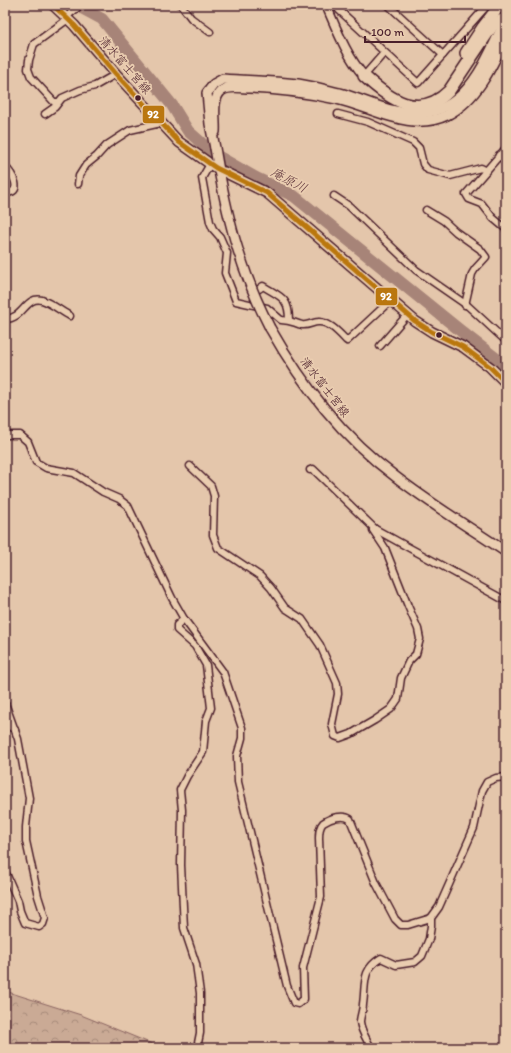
<svg xmlns="http://www.w3.org/2000/svg" width="511" height="1053" font-family="Itim,'Klee One',sans-serif">
  <style>
    .forest { fill: url(#forest-crowns); stroke: #8a6460 }
    .lines { fill: none; stroke-linecap: round; stroke-linejoin: round }
    .river { stroke: #a78478; stroke-width: 12 }
    .street-casing { stroke: #4a1f2b; stroke-width: 9 }
    .secondary-casing { stroke: #4a1f2b; stroke-width: 11 }
    .primary-casing { stroke: #4a1f2b; stroke-width: 12 }
    .highway-casing { stroke: #4a1f2b; stroke-width: 14 }
    .street { stroke: #eacdb0; stroke-width: 6 }
    .secondary { stroke: #eacdb0; stroke-width: 8 }
    .primary { stroke: #eacdb0; stroke-width: 9 }
    .highway { stroke: #eacdb0; stroke-width: 11 }
    .primary-bridge-casing { stroke: #4a1f2b; stroke-width: 12; stroke-linecap: butt }
    .primary-bridge { stroke: #eacdb0; stroke-width: 9 }
    .bus-1-casing { stroke: #eacdb0; stroke-width: 8 }
    .bus-1 { stroke: #ba770f; stroke-width: 5 }
    .bus-dot { fill: #4a1f2b; stroke: #eacdb0; stroke-width: 1.5 }
    .labels { text-anchor: middle; dominant-baseline: central; stroke-width: 3.5; stroke-linejoin: round; paint-order: stroke }
    .street-label { font-size: 12px; fill: #4a1f2b; stroke: #eacdb0 }
    .water-label { font-size: 13px; font-style: italic; fill: #5d333a; stroke: #eacdb0 }
    .line-badge { stroke: #eacdb0; stroke-width: 1.5 }
    .badge-label { font-size: 11px; text-anchor: middle; font-weight: bold; fill: #fff }
  </style>
  <defs>
    <pattern id="forest-crowns" width="20" height="18" patternUnits="userSpaceOnUse"><rect width="20" height="18" fill="#caaa95"/><path d="M2 6a3 3 0 1 1 6 0M12 15a3 3 0 1 1 6 0" fill="none" stroke="#a68a7a"/></pattern>
  </defs>
  <rect width="100%" height="100%" fill="#e4c6ab"/>
  <filter id="ink" filterUnits="userSpaceOnUse"><feTurbulence type="fractalNoise" baseFrequency=".025" numOctaves="2"/><feDisplacementMap in="SourceGraphic" scale="8" xChannelSelector="R" yChannelSelector="G"/><feConvolveMatrix kernelMatrix="1 2 1 2 8 2 1 2 1" color-interpolation-filters="sRGB"/></filter>
  <g filter="url(#ink)">
    <!-- forest -->
    <polygon class="forest" points="5,991 81,1015 162,1048 5,1048"/>
    <g class="lines">
      <!-- river -->
      <polyline class="river" points="76,5 102,19 172,105 188,131 214,154 256,178 294,196 467,336 506,366"/>
      <defs>
        <g id="street">
          <polyline points="181,5 191,18 210,32"/>
          <polyline points="388,5 443,55"/>
          <polyline points="339,10 418,83 484,9 480,5"/>
          <polyline points="66,17 81,5"/>
          <polyline points="364,76 384,53"/>
          <polyline points="58,102 54,102 31,77 28,69 29,60 34,44 68,19"/>
          <polyline points="45,114 55,107 62,98 80,90 95,86 116,74"/>
          <polyline points="338,114 368,122 413,142 419,148 423,164 428,170 450,176 481,168 485,170"/>
          <polyline points="506,148 466,194 469,199 482,204 493,218 506,229"/>
          <polyline points="499,155 506,162"/>
          <path d="M210 164 202 178 210 222 213 229 220 237 227 253 225 273 236 301 267 308 281 320C291 320 294 323 302 325 308 326 313 322 318 322 329 321 340 334 347 341L391 300"/>
          <path d="M5 167C13 173 24 195 5 192"/>
          <polyline points="78,184 79,176 86,165 97,156 107,145 130,130 161,123"/>
          <polyline points="334,196 349,206 416,270 468,306 506,341"/>
          <polyline points="426,210 444,221 456,232 480,249 486,257 475,269 472,274 465,305"/>
          <path d="M259 289 263 286C280 297 289 297 289 320"/>
          <path d="M5 319C24 319 25 296 42 300 51 303 61 311 70 316"/>
          <polyline points="380,346 408,314"/>
          <path d="M5 435H20L28 442 36 462 46 468 74 473 103 492 119 499 128 506 172 598 184 619 223 672 242 728V738L237 756 238 782 287 986 294 1003 298 1004 304 999 303 968 321 897 319 838C319 833 319 827 323 823 330 818 343 814 350 819L376 883 395 919 401 925H408L431 918"/>
          <polyline points="190,466 211,486 214,496 213,535 218,548 260,576 271,588 285,608 302,619 320,645 337,683 338,694 332,724 335,736 340,738 351,734 375,720 391,709 398,699 401,678 409,661 416,654 420,639 418,629 408,606 385,548 373,530 375,529"/>
          <polyline points="310,470 313,469 375,529 506,601"/>
          <polyline points="184,619 177,625 177,630 195,646 206,665 211,708 206,721 203,752 187,776 180,790 182,810 181,865 184,928 196,964 200,993 200,1033 197,1048"/>
          <polyline points="5,703 18,739 29,798 26,827 26,841 38,896 45,918 43,924 39,927 25,923 20,911 18,901 5,871"/>
          <polyline points="5,721 6,724 15,730"/>
          <path d="M371 1048C367 1040 361 1031 360 1022 360 1017 363 1010 363 1004 366 984 361 970 381 958L396 965 415 962 422 956 429 939 431 926V918L439 907 474 828 482 791 487 782 496 778 506 777"/>
        </g>
        <path id="secondary" d="M326 5C337 30 346 55 364 76"/>
        <g id="primary">
          <polyline points="53,5 74,25 116,74 179,142 216,168 267,193 415,321 432,332 463,347 490,367 506,383"/>
          <path d="M215 132C216 120 211 100 221 91 228 85 241 88 250 88 279 89 308 93 337 99 373 107 410 133 447 115 477 100 493 65 506 36"/>
          <path d="M215 148 210 124 207 93 214 84 223 79C248 81 273 81 298 84 312 86 326 90 340 93 358 98 377 107 395 111 462 126 482 69 506 19"/>
          <path d="M270 328C303 386 342 437 396 477 431 504 470 528 506 552"/>
        </g>
        <g id="highway">
          <polyline points="466,53 483,27 500,5"/>
          <path d="M364 76C389 99 419 121 449 91L493 25 506 18"/>
        </g>
      </defs>
      <!-- street casing -->
      <use href="#street" class="street-casing"/>
      <!-- secondary casing -->
      <use href="#secondary" class="secondary-casing"/>
      <!-- primary casing -->
      <use href="#primary" class="primary-casing"/>
      <!-- highway casing -->
      <use href="#highway" class="highway-casing"/>
      <!-- street -->
      <use href="#street" class="street"/>
      <!-- secondary -->
      <use href="#secondary" class="secondary"/>
      <!-- primary -->
      <use href="#primary" class="primary"/>
      <!-- highway -->
      <use href="#highway" class="highway"/>
      <defs>
        <path id="primary-bridge" d="M215 148C226 213 239 268 270 328"/>
      </defs>
      <!-- primary-bridge casing -->
      <use href="#primary-bridge" class="primary-bridge-casing"/>
      <!-- primary-bridge -->
      <use href="#primary-bridge" class="primary-bridge"/>
      <defs>
        <polyline id="bus-1" points="53,5 74,25 116,74 179,142 216,168 267,193 415,321 432,332 463,347 490,367 506,383"/>
      </defs>
      <!-- bus-1 casing -->
      <use href="#bus-1" class="bus-1-casing"/>
      <!-- bus-1 -->
      <use href="#bus-1" class="bus-1"/>
    </g>
  </g>
  <!-- markers -->
  <g class="bus-dot">
    <circle cx="138" cy="98" r="3.5"/>
    <circle cx="439" cy="335" r="3.5"/>
  </g>
  <g class="labels">
    <!-- street labels -->
    <g class="street-label">
      <text transform="translate(125 65) rotate(49)">清水富士宮線</text>
      <text transform="translate(325 387) rotate(52)">清水富士宮線</text>
    </g>
    <!-- water labels -->
    <g class="water-label">
      <text transform="translate(289 180) rotate(28)">庵原川</text>
    </g>
  </g>
  <g class="line-badge">
    <rect x="142" y="105" width="23" height="19" rx="4" fill="#ba770f"/>
    <rect x="375" y="287" width="23" height="19" rx="4" fill="#ba770f"/>
  </g>
  <g class="badge-label">
    <text x="153" y="118">92</text>
    <text x="386" y="300">92</text>
  </g>
  <!-- margin -->
  <rect width="511" height="1053" fill="none" stroke="#eacdb0" stroke-width="20"/>
  <rect x="10" y="10" width="491" height="1033" fill="none" stroke="#4a1f2b" stroke-width="1.5" filter="url(#ink)"/>
  <!-- scale -->
  <path d="M365 36v6h100v-6" fill="none" stroke="#4a1f2b" stroke-width="2"/>
  <text x="371" y="36" font-size="12" fill="#4a1f2b" stroke="#eacdb0" stroke-width="3" paint-order="stroke">100 m</text>
</svg>
